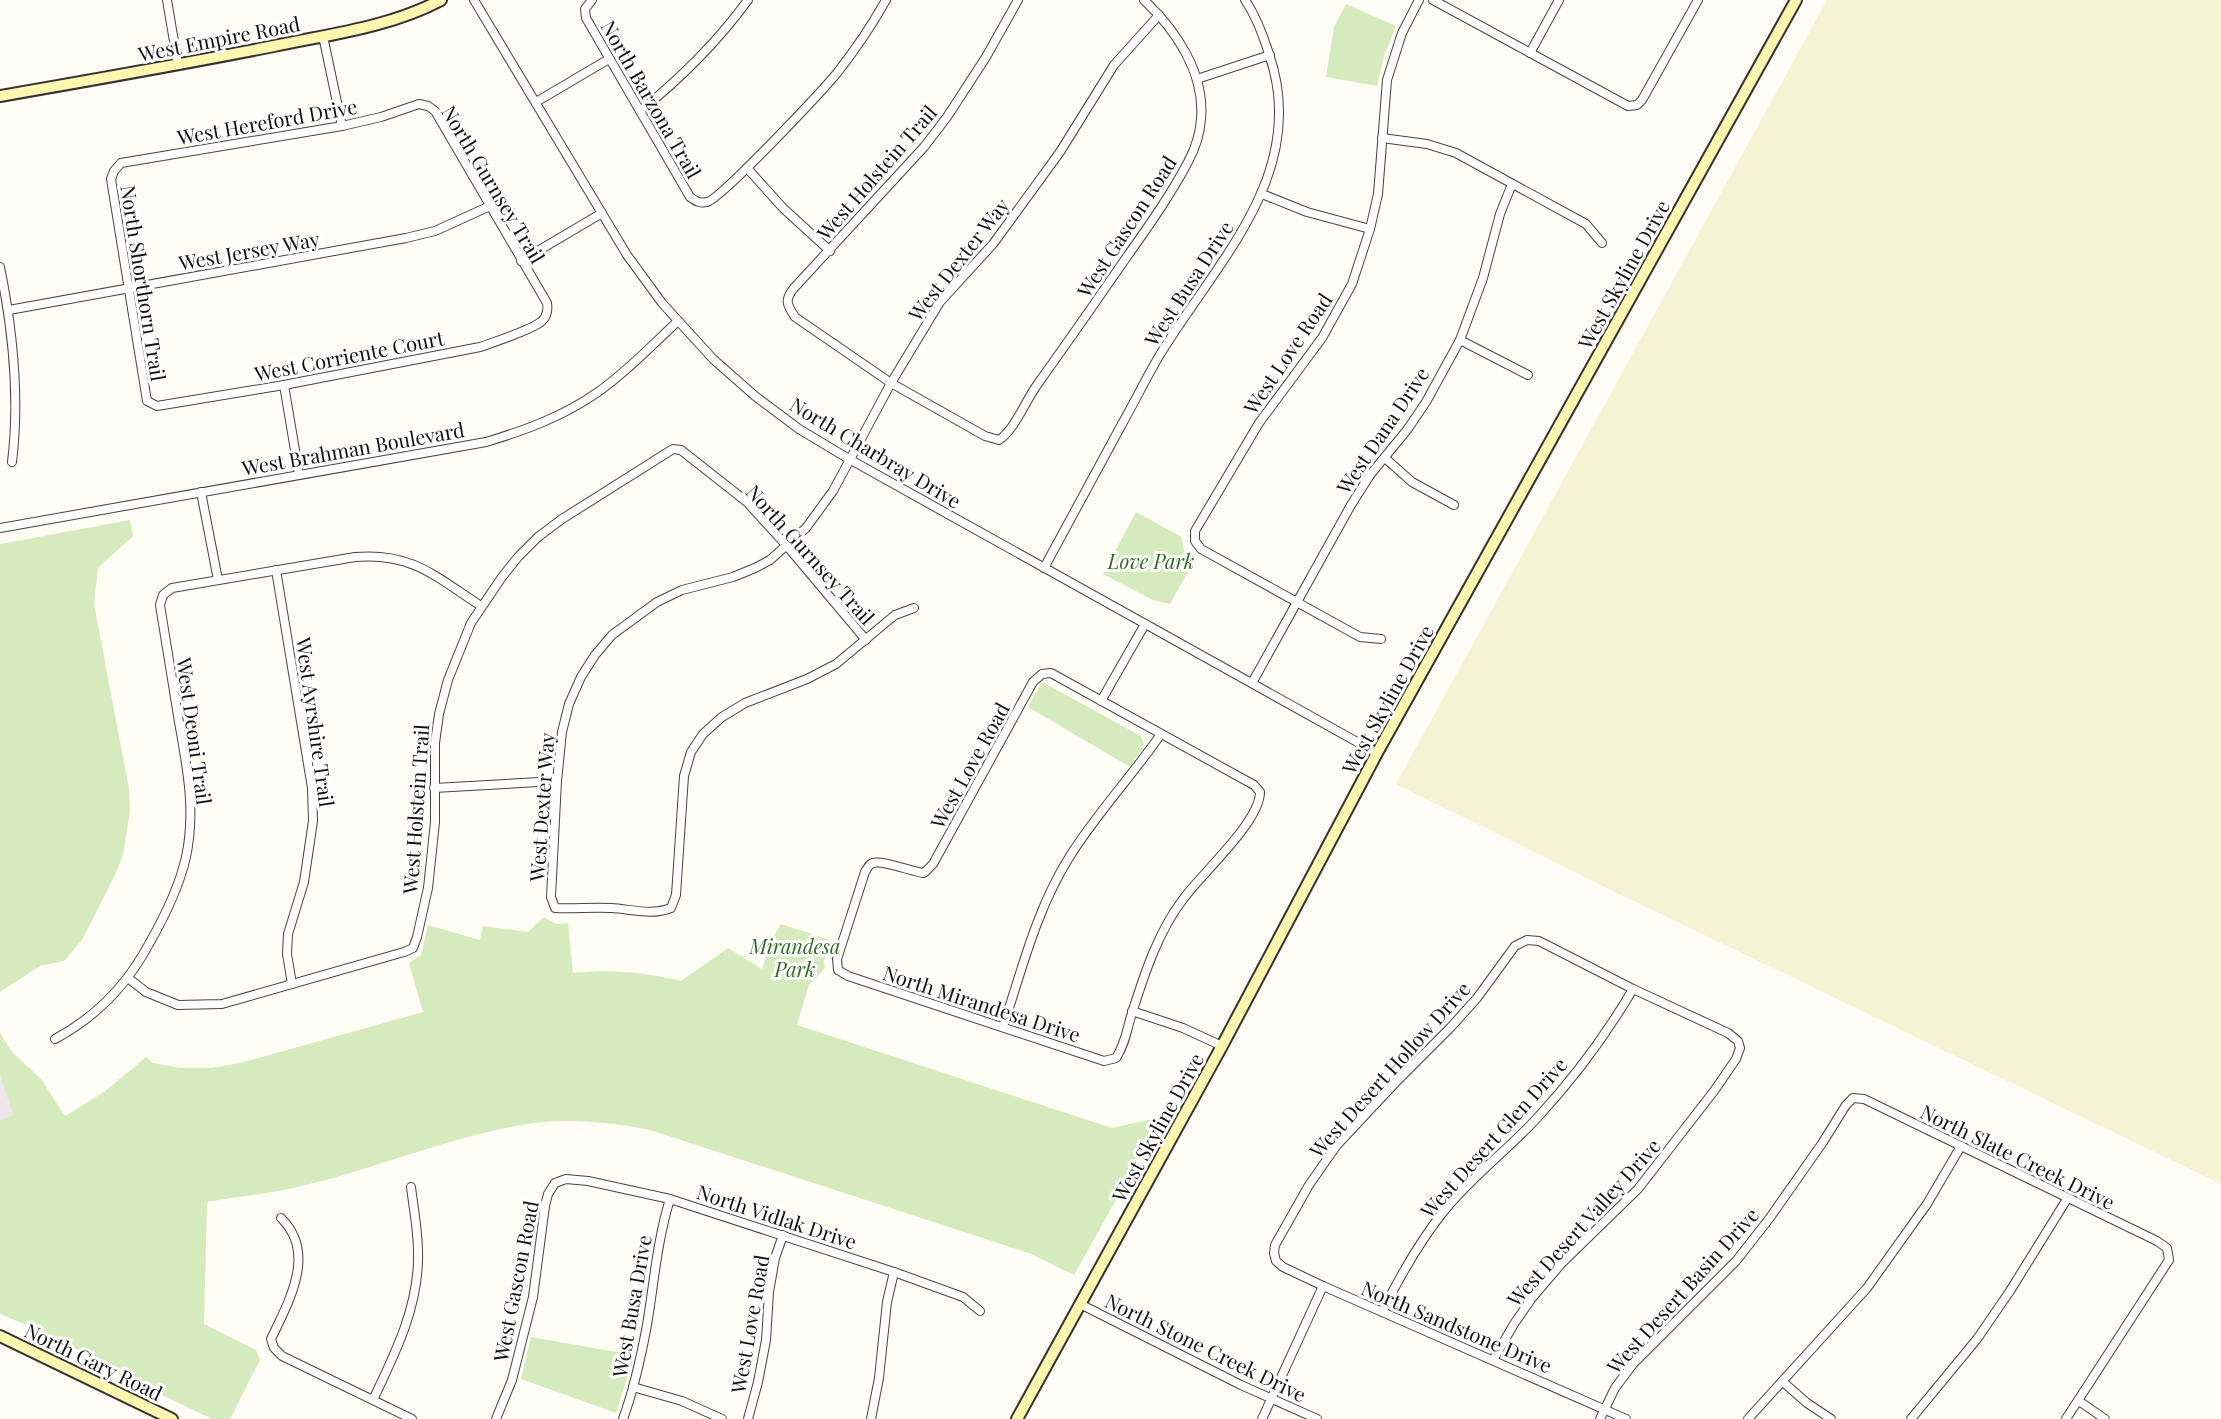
<svg xmlns="http://www.w3.org/2000/svg" width="2221" height="1419" font-family="'Playfair Display',serif">
  <style>
    .industrial { fill: #eee6ef }
    .farmland { fill: #f6f3d4 }
    .green { fill: #d5ebbd }
    .lines { fill: none; stroke-linecap: round; stroke-linejoin: round }
    .street-casing { stroke: #444; stroke-width: 10 }
    .secondary-casing { stroke: #333; stroke-width: 14 }
    .street { stroke: #fff; stroke-width: 8 }
    .secondary { stroke: #fff6b0; stroke-width: 10 }
    .labels { text-anchor: middle; dominant-baseline: central; stroke-width: 6; stroke-linejoin: round; paint-order: stroke }
    .street-label { font-size: 20px; fill: #111; stroke: #fff }
    .park-label { font-size: 20px; font-style: italic; fill: #2f6b1f; stroke: #fff }
  </style>
  <rect width="100%" height="100%" fill="#fffdf5"/>
  <!-- industrial -->
  <polygon class="industrial" points="0,1076 13,1115 0,1120"/>
  <!-- farmland -->
  <polygon class="farmland" points="1827,0 2221,0 2221,1184 1584,877 1396,784"/>
  <!-- green -->
  <g class="green">
    <polygon points="1346,4 1396,26 1384,56 1377,86 1326,77 1334,27"/>
    <path d="M1136 512 1182 537C1182 548 1185 555 1194 561L1170 604 1153 600 1103 574Z"/>
    <polygon points="130,520 133,536 98,568 94,604 129,789 130,811 123,855 115,875 82,940 64,961 40,966 0,992 0,544"/>
    <polygon points="1044,683 1141,736 1144,745 1130,767 1028,707 1040,685"/>
    <path d="M544 917 556 924 568 923 573 973C612 969 642 972 681 981L728 948 762 969 772 939 781 924 830 940 824 961 825 968 809 985 797 1025 1112 1128 1153 1119 1159 1123 1074 1275 1029 1253 650 1130C610 1122 568 1118 527 1124 447 1137 372 1171 293 1188 265 1194 236 1197 207 1202L204 1324 256 1350 260 1360 230 1419H212L158 1393 125 1372 102 1363 48 1334 0 1314V1120L13 1115 0 1076V1033L12 1052 41 1079 65 1116 104 1092 146 1057 153 1063 181 1068H212L244 1062 423 1012 409 963 421 955 428 925 480 940 483 926 528 932Z"/>
    <polygon points="531,1337 634,1355 616,1413 521,1379"/>
  </g>
  <g class="lines">
    <defs>
      <g id="street">
        <polyline points="167,0 178,65"/>
        <polyline points="474,0 627,255 662,303 713,359 755,396 799,429 849,459 1377,753"/>
        <path d="M592 0 585 9 586 18 690 197C696 201 700 204 707 202 721 199 823 90 837 73 855 50 872 25 886 0"/>
        <path d="M1018 0 986 57 947 117 924 147 794 288C784 300 787 305 795 317L891 383 985 436 999 440C1015 429 1025 402 1037 385 1067 343 1097 300 1126 258 1148 227 1170 196 1188 162 1195 149 1200 134 1201 119 1205 73 1176 30 1144 0"/>
        <polyline points="1433,0 1628,106 1637,105 1642,100 1698,0"/>
        <polyline points="323,36 342,126"/>
        <polyline points="1530,53 1559,0"/>
        <polyline points="1197,79 1270,55"/>
        <polyline points="536,102 609,59"/>
        <path d="M419 104 428 106 435 111 547 303C548 309 547 316 542 321 532 330 494 342 480 347L284 385 157 406 147 401 111 179 114 171 121 163 342 126 381 117Z"/>
        <path d="M640 111C680 79 718 41 748 0"/>
        <polyline points="1382,138 1427,144 1456,153 1586,224 1602,243"/>
        <polyline points="747,168 783,208 830,251"/>
        <polyline points="1262,194 1307,212 1370,229"/>
        <polyline points="521,261 602,213"/>
        <path d="M0 267C13 331 20 397 12 462"/>
        <polyline points="9,310 406,238 435,231 490,206"/>
        <polyline points="1460,340 1528,375"/>
        <polyline points="284,385 299,474"/>
        <polyline points="1385,458 1412,482 1454,505"/>
        <polyline points="201,492 218,580"/>
        <path d="M0 528 486 442C526 430 564 416 598 392 627 372 652 345 677 322"/>
        <path d="M1044 568C1070 520 1096 472 1122 424 1135 401 1147 376 1161 353 1218 260 1310 172 1269 54 1263 35 1256 16 1245 0"/>
        <polyline points="276,570 312,788 313,821 304,882 288,934 287,954 292,984"/>
        <path d="M914 608 895 615 836 664 807 679 745 703 722 717 703 734 691 752 684 776 676 895 671 908C651 916 631 909 611 908 592 907 573 909 555 908L551 897 557 781 562 732 569 704 581 677 595 655 612 635 657 602 682 590 733 577 755 568 770 560 806 528 833 491 891 383 940 302 993 244 1060 152 1114 65 1159 15"/>
        <polyline points="1381,639 1360,637 1201,549 1195,541 1195,531 1259,423 1322,338 1352,284 1370,229 1378,194 1387,80 1402,33 1419,0"/>
        <path d="M1051 673 1254 785 1260 792C1260 822 1202 873 1184 898 1159 930 1145 972 1133 1010 1127 1027 1126 1043 1116 1058L1104 1061 848 976 838 970 837 959 865 872C867 869 868 866 871 864 879 858 912 872 924 873L933 864 1033 682 1042 674Z"/>
        <polyline points="1252,683 1351,505 1370,475 1407,430 1426,402 1460,340 1483,278 1500,214 1512,184"/>
        <polyline points="1101,701 1145,624"/>
        <polyline points="434,788 557,781"/>
        <polyline points="128,978 146,992 178,1005 222,1004 404,952 413,948 417,937 428,888 435,822 435,743 439,714 448,680 471,623 502,577 518,557 538,537 562,519 673,449 681,450 747,502 787,546 866,640"/>
        <polyline points="1132,1011 1183,1028 1222,1046"/>
        <path d="M1003 1027C1022 969 1037 908 1070 856 1097 813 1132 776 1161 734"/>
        <path d="M55 1039C96 1017 127 985 149 944 165 916 179 888 186 857 196 811 187 767 179 722 173 683 166 644 160 605L163 595 172 588 355 557C412 552 436 577 481 606"/>
        <path d="M281 1218C317 1253 289 1301 271 1339L274 1348 282 1356 412 1419"/>
        <polyline points="1080,1304 1241,1385 1317,1419"/>
        <path d="M1382 1312C1400 1276 1419 1242 1444 1211 1472 1176 1508 1150 1538 1117 1574 1078 1606 1035 1633 989"/>
        <polyline points="1493,1360 1514,1324 1532,1298 1561,1264 1638,1189 1714,1091 1736,1059 1740,1048 1738,1041 1728,1033 1633,989 1539,941 1527,940 1515,946 1477,998 1451,1027 1396,1082 1337,1145 1309,1185 1275,1245 1274,1253 1276,1261 1283,1267 1323,1286 1626,1419"/>
        <polyline points="1783,1382 1807,1403 1831,1419"/>
        <polyline points="633,1387 682,1401 722,1419"/>
        <path d="M373 1400C394 1355 417 1311 418 1260 419 1236 414 1211 411 1187"/>
        <polyline points="2079,1401 2105,1419"/>
        <polyline points="496,1419 512,1380 533,1297 545,1206 548,1194 555,1183 566,1179 588,1181 670,1199 894,1272 963,1297 980,1311"/>
        <path d="M623 1419C634 1389 641 1357 647 1325 654 1283 657 1241 670 1199"/>
        <polyline points="748,1419 758,1382 766,1340 769,1292 775,1258 783,1235"/>
        <polyline points="871,1419 879,1378 887,1302 894,1272"/>
        <polyline points="1262,1419 1323,1286"/>
        <polyline points="1600,1419 1615,1388 1633,1364 1736,1261 1769,1219 1823,1142 1846,1105 1853,1098 1864,1099 2157,1241 2167,1248 2169,1260 2066,1419"/>
        <polyline points="1748,1419 1867,1288 1927,1204 1961,1146"/>
        <polyline points="1911,1419 1977,1339 2010,1291 2067,1199"/>
      </g>
      <g id="secondary">
        <path d="M0 96C92 80 183 64 274 46 331 34 390 27 441 0"/>
        <polyline points="0,1336 172,1419"/>
        <polyline points="1017,1419 1222,1046 1377,753 1796,0"/>
      </g>
    </defs>
    <!-- street casing -->
    <use href="#street" class="street-casing"/>
    <!-- secondary casing -->
    <use href="#secondary" class="secondary-casing"/>
    <!-- street -->
    <use href="#street" class="street"/>
    <!-- secondary -->
    <use href="#secondary" class="secondary"/>
  </g>
  <g class="labels">
    <!-- street labels -->
    <g class="street-label">
      <text transform="translate(219 38) rotate(-11)">West Empire Road</text>
      <text transform="translate(652 99) rotate(60)">North Barzona Trail</text>
      <text transform="translate(267 121) rotate(-10)">West Hereford Drive</text>
      <text transform="translate(876 172) rotate(-49)">West Holstein Trail</text>
      <text transform="translate(494 184) rotate(59)">North Gurnsey Trail</text>
      <text transform="translate(1126 226) rotate(-57)">West Gascon Road</text>
      <text transform="translate(249 250) rotate(-10)">West Jersey Way</text>
      <text transform="translate(958 259) rotate(-52)">West Dexter Way</text>
      <text transform="translate(1623 274) rotate(-61)">West Skyline Drive</text>
      <text transform="translate(144 283) rotate(81)">North Shorthorn Trail</text>
      <text transform="translate(1188 283) rotate(-57)">West Busa Drive</text>
      <text transform="translate(1287 353) rotate(-56)">West Love Road</text>
      <text transform="translate(349 355) rotate(-11)">West Corriente Court</text>
      <text transform="translate(1382 430) rotate(-56)">West Dana Drive</text>
      <text transform="translate(353 448) rotate(-10)">West Brahman Boulevard</text>
      <text transform="translate(876 452) rotate(31)">North Charbray Drive</text>
      <text transform="translate(811 554) rotate(48)">North Gurnsey Trail</text>
      <text transform="translate(1387 699) rotate(-61)">West Skyline Drive</text>
      <text transform="translate(316 722) rotate(82)">West Ayrshire Trail</text>
      <text transform="translate(195 731) rotate(82)">West Deoni Trail</text>
      <text transform="translate(969 765) rotate(-61)">West Love Road</text>
      <text transform="translate(541 807) rotate(-86)">West Dexter Way</text>
      <text transform="translate(415 809) rotate(-86)">West Holstein Trail</text>
      <text transform="translate(982 1003) rotate(18)">North Mirandesa Drive</text>
      <text transform="translate(1389 1069) rotate(-48)">West Desert Hollow Drive</text>
      <text transform="translate(1157 1127) rotate(-61)">West Skyline Drive</text>
      <text transform="translate(1493 1137) rotate(-48)">West Desert Glen Drive</text>
      <text transform="translate(2018 1156) rotate(26)">North Slate Creek Drive</text>
      <text transform="translate(777 1216) rotate(18)">North Vidlak Drive</text>
      <text transform="translate(1583 1222) rotate(-48)">West Desert Valley Drive</text>
      <text transform="translate(515 1281) rotate(-79)">West Gascon Road</text>
      <text transform="translate(1682 1290) rotate(-48)">West Desert Basin Drive</text>
      <text transform="translate(631 1306) rotate(-80)">West Busa Drive</text>
      <text transform="translate(749 1324) rotate(-80)">West Love Road</text>
      <text transform="translate(1457 1326) rotate(23)">North Sandstone Drive</text>
      <text transform="translate(1206 1347) rotate(26)">North Stone Creek Drive</text>
      <text transform="translate(94 1361) rotate(26)">North Gary Road</text>
    </g>
    <!-- park labels -->
    <g class="park-label">
      <text x="1151" y="560">Love Park</text>
      <text x="795" y="945">Mirandesa<tspan x="795" dy="23">Park</tspan></text>
    </g>
  </g>
</svg>
